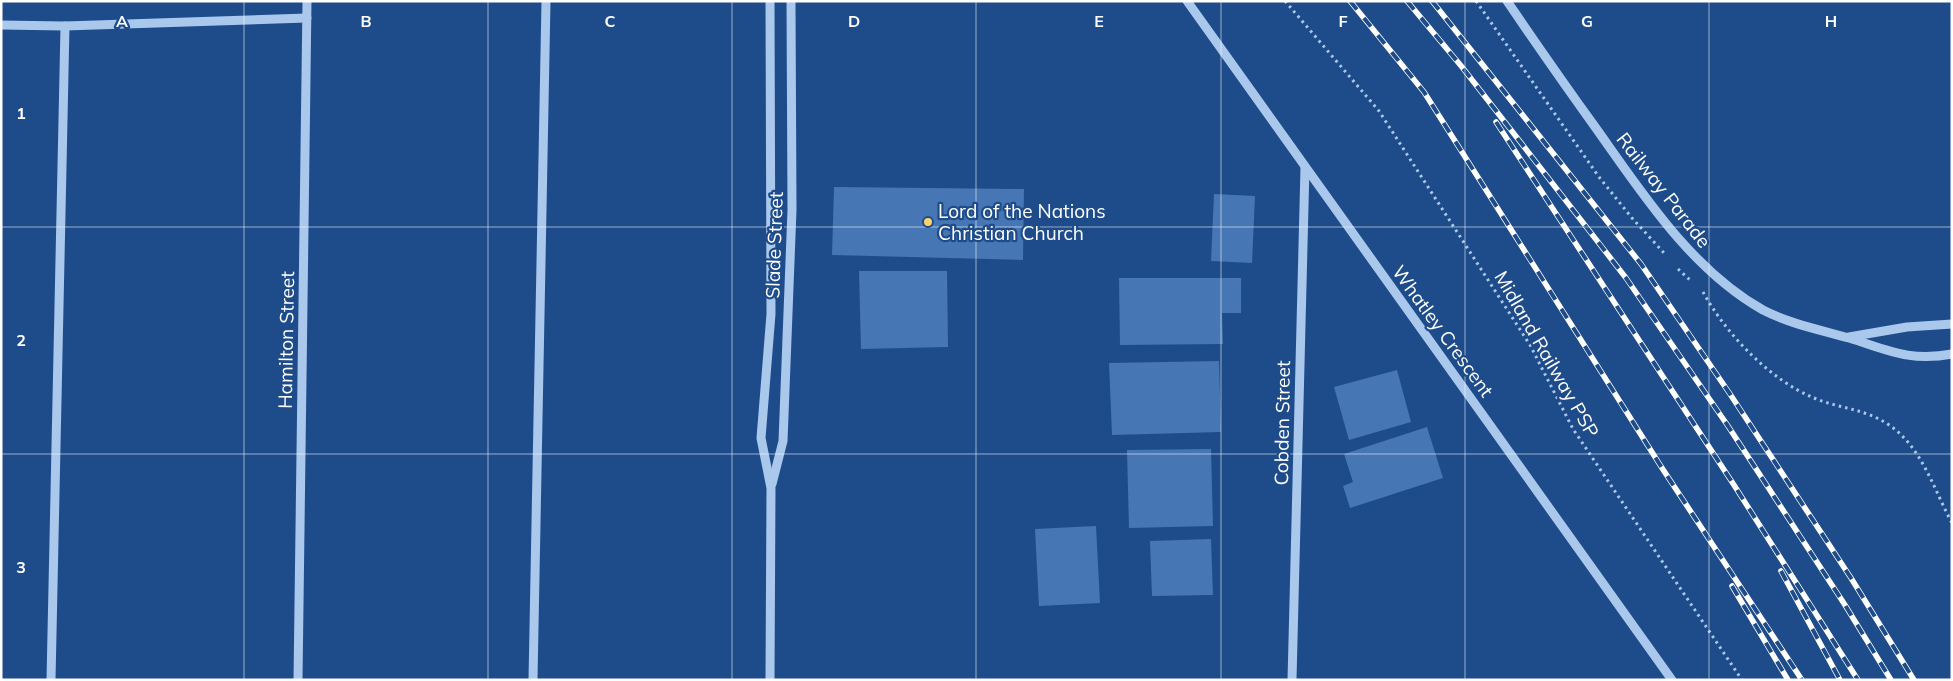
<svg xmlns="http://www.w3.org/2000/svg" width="1953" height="681" font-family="Mulish,sans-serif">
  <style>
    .building { fill: #4676b3 }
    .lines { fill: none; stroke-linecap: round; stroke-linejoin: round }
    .path { stroke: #aac7ec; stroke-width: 3; stroke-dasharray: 2.5 4; stroke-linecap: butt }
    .minor { stroke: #aac7ec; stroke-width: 9 }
    .rail-casing { stroke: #fff; stroke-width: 5.5 }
    .rail { stroke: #1e4c8b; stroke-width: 4; stroke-dasharray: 11; stroke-linecap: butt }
    .grid { fill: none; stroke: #fff; stroke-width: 1; stroke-opacity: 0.55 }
    .poi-dot { fill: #fbd369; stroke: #1e4c8b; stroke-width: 2 }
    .labels { text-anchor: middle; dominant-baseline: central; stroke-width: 4.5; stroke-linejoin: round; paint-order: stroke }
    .street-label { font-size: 19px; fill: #fff; stroke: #1e4c8b }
    .poi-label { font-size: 19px; fill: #fff; stroke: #1e4c8b; text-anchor: start }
    .grid-label { font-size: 16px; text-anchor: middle; font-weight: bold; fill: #fff; stroke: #1e4c8b; stroke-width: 4.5; stroke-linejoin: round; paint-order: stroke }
  </style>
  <rect width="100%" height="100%" fill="#1e4c8b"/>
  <!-- building -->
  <g class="building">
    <polygon points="834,187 1024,189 1023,260 832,255"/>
    <polygon points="1214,194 1255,196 1252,263 1211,261"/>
    <polygon points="859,271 947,271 948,347 861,349"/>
    <polygon points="1119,278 1241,278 1241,313 1222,313 1223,344 1120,345"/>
    <polygon points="1219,361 1221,432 1112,435 1109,363"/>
    <polygon points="1397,370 1411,422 1349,440 1334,387"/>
    <polygon points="1427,427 1443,478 1350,508 1343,486 1353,482 1344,454"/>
    <polygon points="1211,449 1213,526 1129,528 1127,450"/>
    <polygon points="1096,526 1100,603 1039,606 1035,529"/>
    <polygon points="1211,539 1213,595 1152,596 1150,541"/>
  </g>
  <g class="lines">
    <!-- path -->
    <g class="path">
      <polyline points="1285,1 1379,111 1530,345 1573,429 1742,680"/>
      <polyline points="1476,1 1599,177 1632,218 1664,253"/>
      <polyline points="1678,269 1690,280"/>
      <path d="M1703 292C1726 334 1770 380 1814 398 1840 409 1864 408 1889 425 1922 447 1934 490 1952 523"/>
    </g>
    <!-- minor -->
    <g class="minor">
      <polyline points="770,1 771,314 761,438 771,488 770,680"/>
      <polyline points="1187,1 1672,680"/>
      <path d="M1507 1C1537 45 1567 88 1598 131 1644 196 1692 270 1763 310 1790 324 1821 330 1849 338 1888 350 1910 362 1952 354"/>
      <polyline points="1,25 65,26 307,18"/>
      <polyline points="1849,337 1907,327 1952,324"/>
      <polyline points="772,484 783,441 792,210 791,1"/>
      <polyline points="51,680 65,26"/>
      <polyline points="298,680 307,1"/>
      <polyline points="533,680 546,1"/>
      <polyline points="1292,680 1305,167"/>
    </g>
    <defs>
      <g id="rail">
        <polyline points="1350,1 1424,92 1662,468 1802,680"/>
        <polyline points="1407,1 1462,67 1626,278 1728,426 1845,605 1891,680"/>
        <polyline points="1432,1 1641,264 1730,394 1851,578 1914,680"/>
        <polyline points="1496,122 1734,485 1858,680"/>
        <polyline points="1781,571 1840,680"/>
        <polyline points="1732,586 1788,680"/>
      </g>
    </defs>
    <!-- rail casing -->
    <use href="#rail" class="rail-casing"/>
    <!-- rail -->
    <use href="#rail" class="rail"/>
  </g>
  <!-- grid -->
  <path class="grid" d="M244 1V680M488 1V680M732 1V680M976 1V680M1221 1V680M1465 1V680M1709 1V680M1 227H1952M1 454H1952"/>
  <!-- markers -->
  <circle class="poi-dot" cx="928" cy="222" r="5"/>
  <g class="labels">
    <!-- street labels -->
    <g class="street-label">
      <text transform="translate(1664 190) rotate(52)">Railway Parade</text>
      <text transform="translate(774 245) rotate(-88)">Slade Street</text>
      <text transform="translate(1443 331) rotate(54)">Whatley Crescent</text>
      <text transform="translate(286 340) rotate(-89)">Hamilton Street</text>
      <text transform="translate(1547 354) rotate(60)">Midland Railway PSP</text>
      <text transform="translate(1282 423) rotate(-89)">Cobden Street</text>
    </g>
    <!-- poi labels -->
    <g class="poi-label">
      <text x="938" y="211">Lord of the Nations<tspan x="938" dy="22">Christian Church</tspan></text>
    </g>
  </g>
  <g class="grid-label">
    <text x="122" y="27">A</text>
    <text x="366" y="27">B</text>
    <text x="610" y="27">C</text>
    <text x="854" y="27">D</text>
    <text x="1099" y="27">E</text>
    <text x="1343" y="27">F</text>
    <text x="1587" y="27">G</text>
    <text x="1831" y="27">H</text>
    <text x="21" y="119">1</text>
    <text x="21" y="346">2</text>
    <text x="21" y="573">3</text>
  </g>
  <!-- border -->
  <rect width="1953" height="681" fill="none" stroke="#ffffff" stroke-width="5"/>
</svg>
